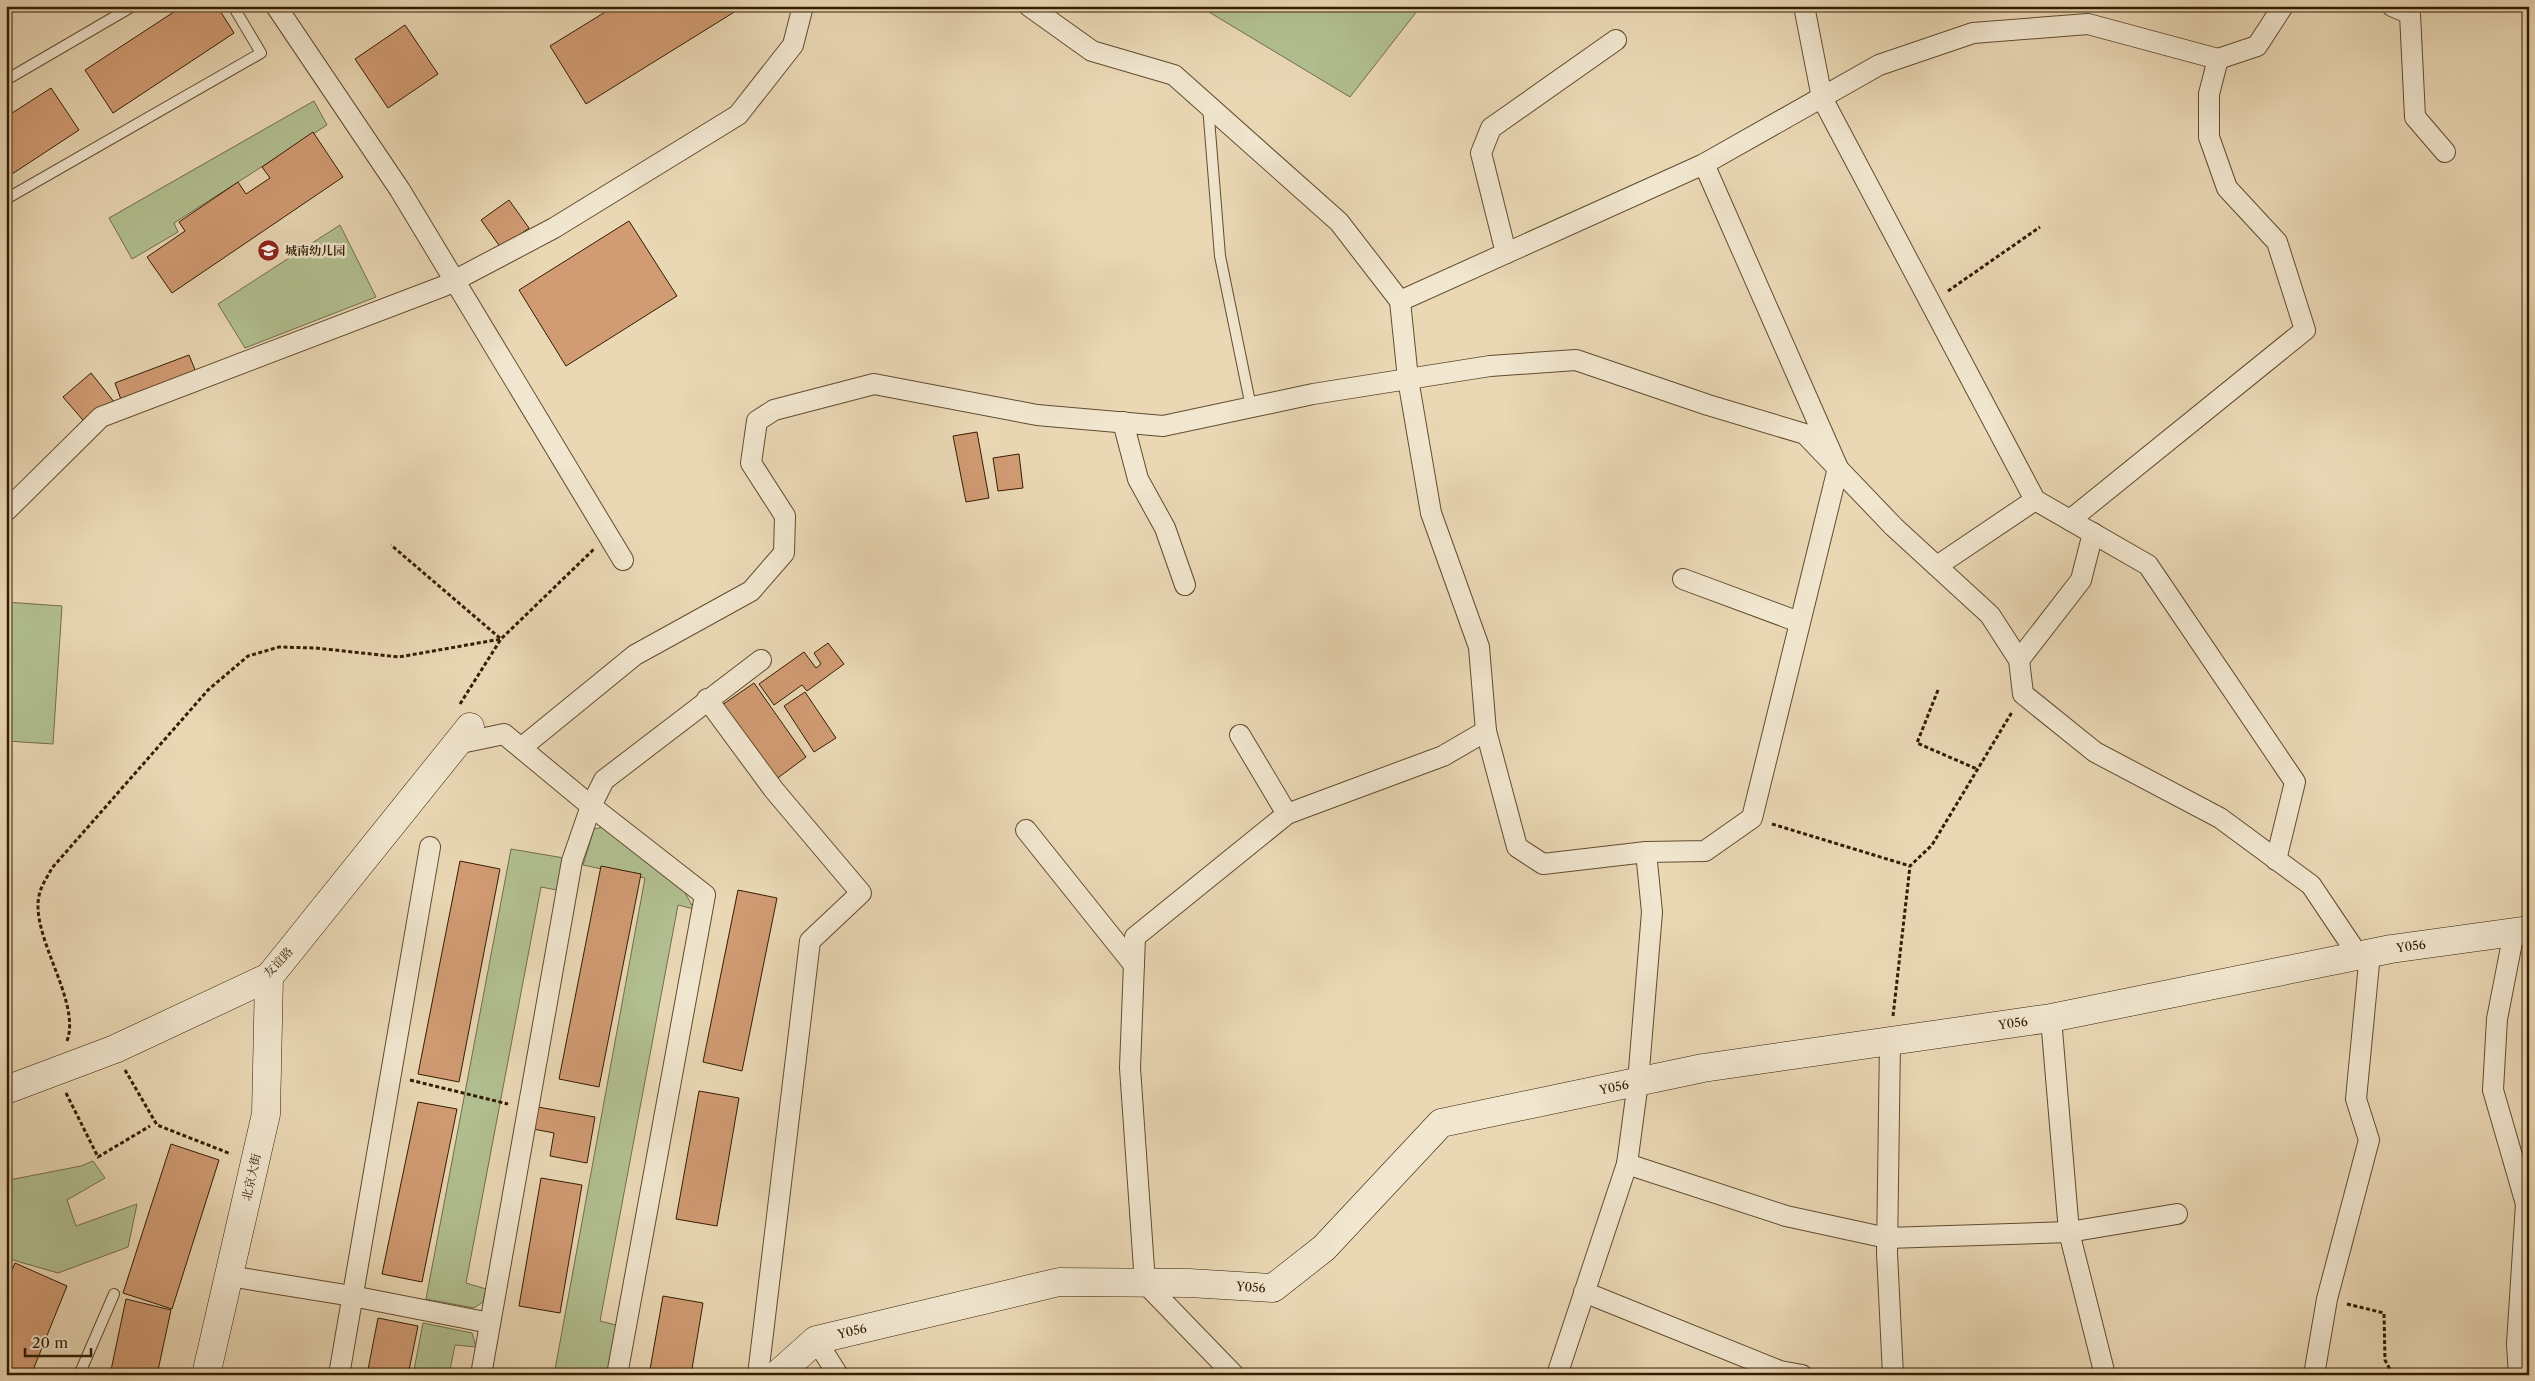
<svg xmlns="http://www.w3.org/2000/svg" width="2535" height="1381" font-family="'Libre Caslon Text','Noto Serif SC',serif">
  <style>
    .green { fill: #b2c091; stroke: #726e49 }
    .building { fill: #d19b73; stroke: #331d01 }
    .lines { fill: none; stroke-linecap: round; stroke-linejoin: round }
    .lane-casing { stroke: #614c2e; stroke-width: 12 }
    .street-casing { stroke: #614c2e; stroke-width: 22 }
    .secondary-casing { stroke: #331d01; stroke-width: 29 }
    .path { stroke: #331d01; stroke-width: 3; stroke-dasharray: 4 2.5; stroke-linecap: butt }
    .lane { stroke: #f1e6cf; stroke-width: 10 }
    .street { stroke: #f1e6cf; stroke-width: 20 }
    .secondary { stroke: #f1e6cf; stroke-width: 28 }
    .labels { text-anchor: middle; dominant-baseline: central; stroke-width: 5; stroke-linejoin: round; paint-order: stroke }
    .poi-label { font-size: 12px; font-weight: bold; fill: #331d01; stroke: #f1e6cf; text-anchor: start }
    .street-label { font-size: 12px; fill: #331d01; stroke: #f1e6cf }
  </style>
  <rect width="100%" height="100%" fill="#ead8b5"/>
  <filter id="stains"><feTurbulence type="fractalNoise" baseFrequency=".004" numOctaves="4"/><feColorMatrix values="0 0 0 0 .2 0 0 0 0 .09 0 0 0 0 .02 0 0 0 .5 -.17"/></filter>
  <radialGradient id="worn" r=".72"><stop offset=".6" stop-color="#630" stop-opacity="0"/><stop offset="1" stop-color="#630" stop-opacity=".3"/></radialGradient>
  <!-- green -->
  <g class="green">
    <polygon points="1199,6 1421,6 1350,97"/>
    <polygon points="314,101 327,125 174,223 178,232 132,259 109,218"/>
    <polygon points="340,225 376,297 245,348 218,304"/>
    <polygon points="6,602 62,606 53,744 6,741"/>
    <polygon points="604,827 684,891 694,909 678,905 600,1321 620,1326 611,1375 554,1375 645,878 583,865 594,829"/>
    <polygon points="511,849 564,858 557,890 541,887 466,1283 486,1289 483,1302 474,1308 426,1299"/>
    <polygon points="93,1161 105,1178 67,1200 76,1226 137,1204 128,1247 58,1273 6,1258 6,1184 9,1180 81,1166"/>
    <polygon points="423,1323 472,1333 476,1347 455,1345 449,1375 413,1375"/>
  </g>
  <!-- building -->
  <g class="building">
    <polygon points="183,6 217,6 234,33 113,113 85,70"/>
    <polygon points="615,6 744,6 586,104 550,46"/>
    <polygon points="405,25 438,74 388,108 355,59"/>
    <polygon points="51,88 79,130 6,178 6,117"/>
    <polygon points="313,132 343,177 172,293 147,257 185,231 179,222 238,182 246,194 270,178 262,167"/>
    <polygon points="509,200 529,228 501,248 481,220"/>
    <polygon points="629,221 677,296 566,366 519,290"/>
    <polygon points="189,355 198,377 123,405 115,383"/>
    <polygon points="91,373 115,403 88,426 63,397"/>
    <polygon points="977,432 989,498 966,502 953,436"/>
    <polygon points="1019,454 1023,488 998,491 993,458"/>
    <polygon points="828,643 844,664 807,691 802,685 774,705 759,684 804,652 816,668 821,664 814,653"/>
    <polygon points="754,683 806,757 775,780 722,705"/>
    <polygon points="805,692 836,738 814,752 784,706"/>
    <polygon points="460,861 500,869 459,1082 418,1074"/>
    <polygon points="601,866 641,874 599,1087 559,1079"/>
    <polygon points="738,890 777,898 742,1071 703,1062"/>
    <polygon points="699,1091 739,1098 717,1226 676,1219"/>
    <polygon points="418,1102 457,1109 422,1282 382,1274"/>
    <polygon points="532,1106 595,1117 587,1163 550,1156 554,1133 528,1128"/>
    <polygon points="171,1144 219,1160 172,1309 123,1293"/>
    <polygon points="541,1178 582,1185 560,1313 519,1306"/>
    <polygon points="15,1263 67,1286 31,1375 6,1375 6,1284"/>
    <polygon points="663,1296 703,1303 691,1375 649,1375"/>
    <polygon points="126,1299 171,1310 157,1375 110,1375"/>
    <polygon points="378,1318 418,1326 408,1375 367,1375"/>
  </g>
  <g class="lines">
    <defs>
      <g id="lane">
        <polyline points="6,80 133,6"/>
        <polyline points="1208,106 1220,256 1251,407"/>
        <polyline points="6,199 261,53 233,6"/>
        <polyline points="79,1375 114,1294"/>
      </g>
      <g id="street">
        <polyline points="276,6 400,190 623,560"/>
        <polyline points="1029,6 1092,51 1174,75 1339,222 1400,301 1408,379 1431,513 1479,647 1486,731 1443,756 1287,814 1135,937 1130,1068 1145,1283 1234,1375"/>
        <polyline points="1804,6 1822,98 2035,500 2148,565 2295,782 2276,860"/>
        <polyline points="2392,6 2410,14 2415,117 2445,152"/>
        <polyline points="1506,253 1481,153 1491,128 1616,40"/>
        <polyline points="1400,301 1704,164 1879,65 1973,33 2088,24 2218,59 2257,46 2283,6"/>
        <polyline points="1123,422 1138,479 1165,528 1185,585"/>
        <polyline points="6,511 101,417 444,286 554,228 738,115 793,45 803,6"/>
        <polyline points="2070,520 2305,330 2277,242 2227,188 2209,137 2209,94 2218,59"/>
        <polyline points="1937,566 2035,500"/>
        <polyline points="1683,579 1799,622"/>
        <polyline points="2019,660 2081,580 2093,533"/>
        <polyline points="707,699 774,790 861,893 810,941 758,1375"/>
        <polyline points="1486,731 1517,847 1543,864 1646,852 1652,912 1638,1082 1627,1164 1557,1375"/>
        <polyline points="1240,735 1287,814"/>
        <polyline points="456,744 504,734 591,806 705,895 617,1375"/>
        <polyline points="521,748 635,655 751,591 784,553 785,516 751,463 757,421 774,410 874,384 1037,415 1163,426 1313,394 1490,366 1576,360 1708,405 1805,434 1894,527 1990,615 2019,660 2023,694 2095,752 2220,818 2311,885 2358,955"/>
        <polyline points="1026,830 1134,965"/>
        <polyline points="1646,852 1705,851 1752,818 1838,468 1704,164"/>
        <polyline points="2514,932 2497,1019 2493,1090 2526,1204 2517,1344 2519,1375"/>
        <polyline points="2051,1018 2069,1232 2105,1375"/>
        <polyline points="1890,1041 1887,1253 1893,1375"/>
        <polyline points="1627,1164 1786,1216 1887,1238 2069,1232 2177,1214"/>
        <polyline points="229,1276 352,1296 490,1323"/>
        <polyline points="1584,1292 1780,1371 1802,1375"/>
        <polyline points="816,1340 838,1375"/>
        <polyline points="339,1375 430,847"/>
        <polyline points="481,1375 572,861 591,806 604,780 761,660"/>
        <polyline points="2314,1375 2327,1299 2369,1140 2356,1099 2370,953"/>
      </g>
      <g id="secondary">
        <polyline points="6,1090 115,1049 269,977 470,727"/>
        <polyline points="206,1375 266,1114 269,977"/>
        <polyline points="777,1375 816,1340 1059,1282 1189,1283 1273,1288 1324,1248 1441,1123 1703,1068 2051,1018 2391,949 2529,930"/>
      </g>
    </defs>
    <!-- lane casing -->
    <use href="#lane" class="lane-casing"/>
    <!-- street casing -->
    <use href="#street" class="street-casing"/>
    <!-- secondary casing -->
    <use href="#secondary" class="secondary-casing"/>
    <!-- path -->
    <g class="path">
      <polyline points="1948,291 2040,227"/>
      <polyline points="1938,690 1917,743 1977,769"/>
      <polyline points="460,704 501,639 594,549"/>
      <polyline points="1772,824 1910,866"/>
      <polyline points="1893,1016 1910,866 1932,845 2012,712"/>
      <path d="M67 1041C82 1000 27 933 40 892 42 884 48 876 52 868L208 690 248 656 279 647 316 648 399 657 501 639 391 545"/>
      <polyline points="125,1070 157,1125 231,1154"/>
      <polyline points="410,1080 508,1104"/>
      <polyline points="66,1093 98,1157 150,1126"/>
      <polyline points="2347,1304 2384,1313 2385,1360 2393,1375"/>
    </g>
    <!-- lane -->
    <use href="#lane" class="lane"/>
    <!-- street -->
    <use href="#street" class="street"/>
    <!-- secondary -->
    <use href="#secondary" class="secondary"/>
  </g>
  <!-- icons -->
  <defs>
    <symbol id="school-disc" viewBox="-11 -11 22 22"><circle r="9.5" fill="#8f2418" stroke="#f1e6cf"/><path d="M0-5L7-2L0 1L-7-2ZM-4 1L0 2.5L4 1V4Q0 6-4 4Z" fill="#fff"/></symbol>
  </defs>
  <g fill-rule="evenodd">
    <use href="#school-disc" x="256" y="238" width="25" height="25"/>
  </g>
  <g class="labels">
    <!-- poi labels -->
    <g class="poi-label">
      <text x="285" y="250">城南幼儿园</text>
    </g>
    <!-- street labels -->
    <g class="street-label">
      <text transform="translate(2411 946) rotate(-8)">Y056</text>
      <text transform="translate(278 962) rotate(-47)">友谊路</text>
      <text transform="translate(2013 1023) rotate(-8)">Y056</text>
      <text transform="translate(1614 1087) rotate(-12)">Y056</text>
      <text transform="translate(251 1177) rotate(-77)">北京大街</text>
      <text transform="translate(1251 1287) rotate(4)">Y056</text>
      <text transform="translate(852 1331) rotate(-13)">Y056</text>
    </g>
  </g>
  <!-- margin -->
  <rect width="2535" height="1381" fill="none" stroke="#ead8b5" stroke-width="25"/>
  <rect x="8" y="8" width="2520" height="1366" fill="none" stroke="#331d01" stroke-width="2.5"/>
  <rect x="12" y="12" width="2510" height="1356" fill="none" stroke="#331d01"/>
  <!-- scale -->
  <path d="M25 1348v8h66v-8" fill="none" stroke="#331d01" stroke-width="2.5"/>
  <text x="32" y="1348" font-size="15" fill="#331d01" stroke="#f1e6cf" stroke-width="4" paint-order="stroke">20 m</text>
  <rect width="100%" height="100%" filter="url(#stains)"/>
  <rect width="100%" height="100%" fill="url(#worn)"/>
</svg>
